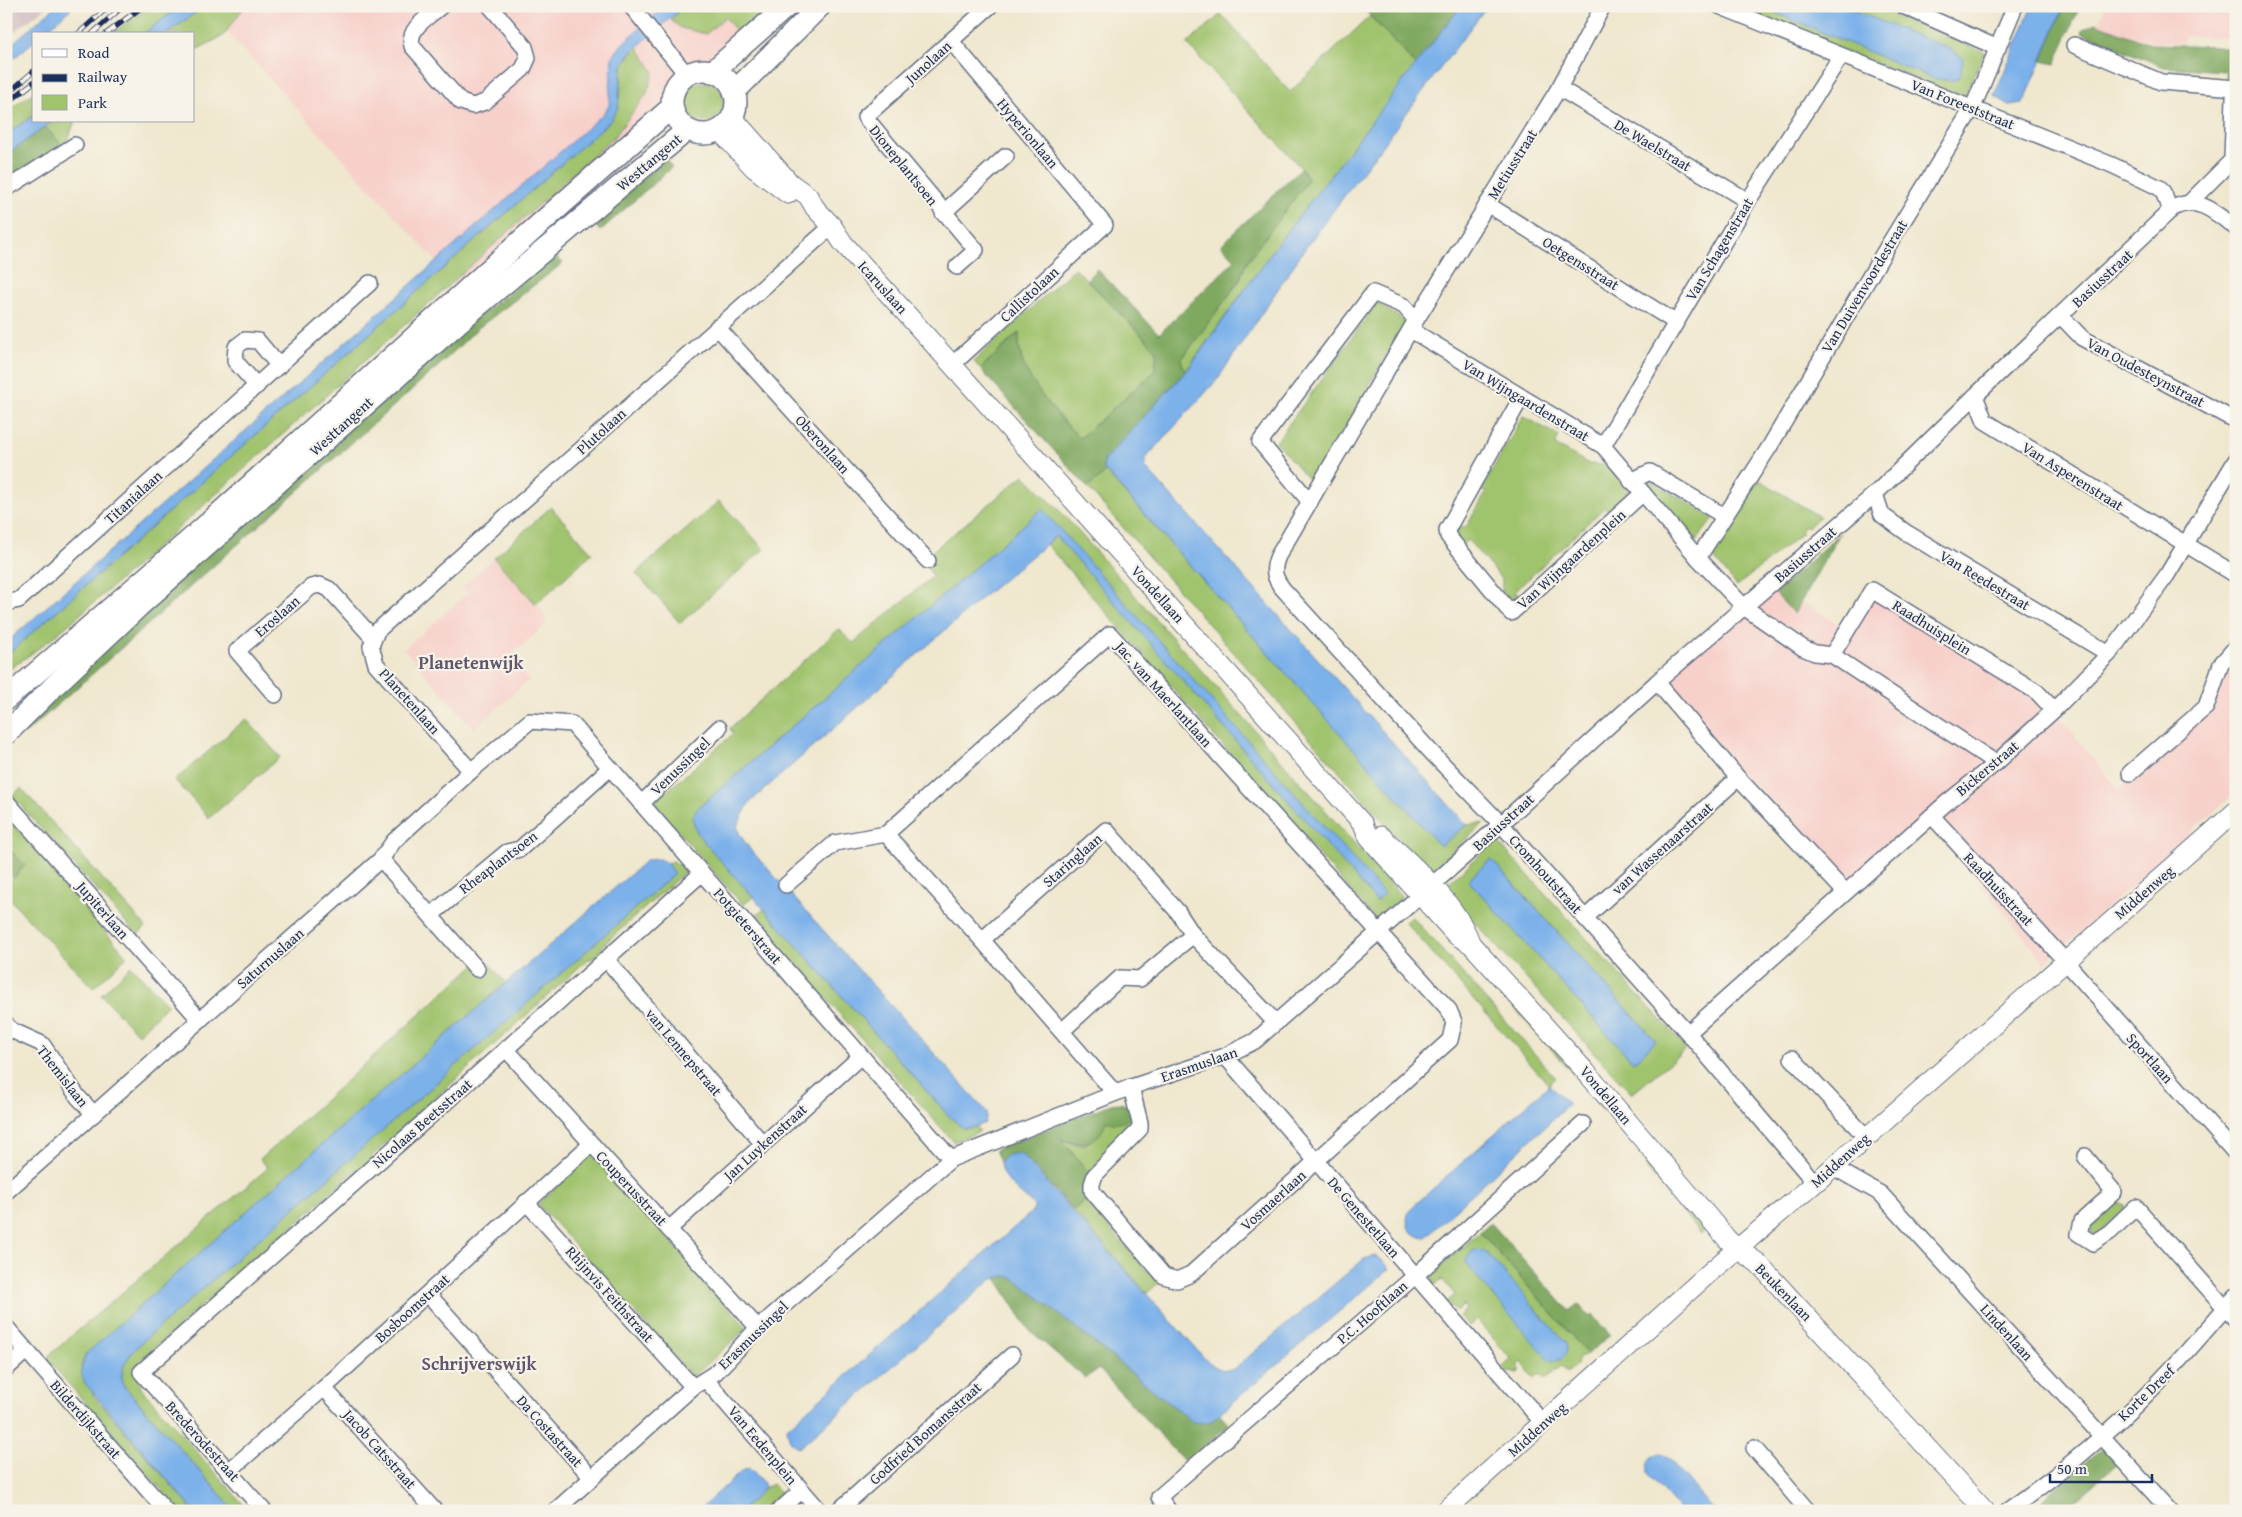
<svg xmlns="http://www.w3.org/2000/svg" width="2242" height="1517" font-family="'Gentium Book Plus',serif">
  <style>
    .built { fill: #f7d0ca }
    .industrial { fill: #d2bec2 }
    .green { fill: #a0c36d; stroke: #5e7966; fill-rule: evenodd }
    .forest { fill: #80a960; stroke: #4e6c5f }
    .water { fill: #7cb1ea; stroke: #4c70a4 }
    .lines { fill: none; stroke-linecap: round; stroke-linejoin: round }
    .minor-casing { stroke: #656f85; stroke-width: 18 }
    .tertiary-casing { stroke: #656f85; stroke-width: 21 }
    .secondary-casing { stroke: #656f85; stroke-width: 24 }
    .minor { stroke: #fff; stroke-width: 15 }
    .tertiary { stroke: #fff; stroke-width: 19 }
    .secondary { stroke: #fff; stroke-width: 21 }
    .rail-casing { stroke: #1b2f5e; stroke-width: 5.5 }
    .rail { stroke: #f7f3e8; stroke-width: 4; stroke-dasharray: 11; stroke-linecap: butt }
    .labels { text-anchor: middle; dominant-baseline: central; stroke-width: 4.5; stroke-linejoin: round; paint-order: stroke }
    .street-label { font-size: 15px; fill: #1b2f5e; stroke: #f7f3e8 }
    .quarter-label { font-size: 18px; font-weight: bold; fill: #62566e; stroke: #f7f3e8 }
  </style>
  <rect width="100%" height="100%" fill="#f7f3e8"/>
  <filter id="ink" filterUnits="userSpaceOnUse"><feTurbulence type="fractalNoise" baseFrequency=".02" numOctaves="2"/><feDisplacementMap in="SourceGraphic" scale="10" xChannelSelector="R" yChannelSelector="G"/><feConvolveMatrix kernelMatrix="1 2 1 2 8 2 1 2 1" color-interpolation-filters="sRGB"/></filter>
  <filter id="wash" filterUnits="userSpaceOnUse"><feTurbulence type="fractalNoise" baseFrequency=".0096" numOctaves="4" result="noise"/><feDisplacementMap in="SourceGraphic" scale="20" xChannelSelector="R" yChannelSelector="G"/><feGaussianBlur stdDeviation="1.12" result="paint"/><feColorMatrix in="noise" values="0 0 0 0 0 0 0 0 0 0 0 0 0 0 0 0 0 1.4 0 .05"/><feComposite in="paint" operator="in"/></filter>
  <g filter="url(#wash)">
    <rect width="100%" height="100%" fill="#efe7ce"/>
    <!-- built -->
    <g class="built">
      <polygon points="203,6 769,6 460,287"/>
      <polygon points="2105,6 2236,6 2236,49 2231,48 2231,38 2184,36 2183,43 2152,42 2098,26"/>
      <polygon points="494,558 546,615 543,618 547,623 508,658 529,680 474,729 404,649 468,593 463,587"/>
      <polygon points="1770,584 1847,629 1872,590 2054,710 2119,790 2209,711 2224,668 2236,654 2236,792 2045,963 1946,841 1925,822 1845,892 1657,682"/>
    </g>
    <!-- industrial -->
    <polygon class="industrial" points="6,6 48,6 6,38"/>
    <!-- green -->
    <g class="green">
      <polygon points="149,6 181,6 143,34 112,34"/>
      <polygon points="204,6 245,6 223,36 194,51 194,34 167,34"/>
      <polygon points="687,6 731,8 735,6 779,6 742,38 725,17 706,34 681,28 671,20 680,10"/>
      <polygon points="1732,6 1759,6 1831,35 1956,53 1843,6 1873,6 1985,52 1964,97 1832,47"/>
      <polygon points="1221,14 1290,92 1370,16 1416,65 1276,246 1185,372 1181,360 1239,281 1246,263 1308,179 1304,171 1187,44"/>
      <polygon points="637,46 654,72 646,95 614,137 135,567 54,637 6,672 6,656 610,121 620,95 622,66"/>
      <circle cx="704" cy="102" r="20"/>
      <polygon points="34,92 34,115 6,135 6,112"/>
      <polygon points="53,121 75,121 67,142 62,145 45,127"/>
      <path d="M1075 268 1157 351 1155 371 1080 438C1061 420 1027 383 1021 357 1019 349 1019 341 1018 333L980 369 974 361Z"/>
      <polygon points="1377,303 1406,322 1312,484 1276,442"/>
      <polygon points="1523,416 1559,436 1555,445 1589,464 1607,465 1633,497 1617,511 1604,508 1513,593 1524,595 1516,601 1508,601 1502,595 1502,580 1468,540 1461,545 1453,535 1454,526 1466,527 1486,493 1481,490"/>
      <polygon points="1106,472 1440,845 1467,825 1484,823 1429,873 1088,488"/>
      <polygon points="1024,475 1061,512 1402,897 1376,920 1046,544 1056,535 1042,510 698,808 697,832 753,897 743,905 653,803 733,734 730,728 839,629 853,643 933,576 922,560"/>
      <polygon points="1758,479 1820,517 1807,528 1805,526 1800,531 1802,533 1737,586 1711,555"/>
      <polygon points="1651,481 1714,518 1696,541 1654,494 1647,483"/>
      <polygon points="719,501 764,549 680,623 636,573"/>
      <polygon points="551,507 592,553 536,604 494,558"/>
      <polygon points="246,719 280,757 209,818 175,780"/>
      <polygon points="21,788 146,927 137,935 12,796"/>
      <polygon points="7,816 127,957 93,988 6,895 6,885 25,865 6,846"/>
      <path d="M1496 840 1687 1048 1632 1094 1443 888ZM1491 859 1656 1041 1633 1062 1468 880Z"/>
      <path d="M674 861 676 864H680L686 871 602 946 601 951 592 959H588L372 1156V1159L359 1171 356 1170 231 1282V1285L226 1290 222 1287 140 1361 137 1368 141 1388 249 1511H235L124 1386C117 1367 129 1357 141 1343L673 874 667 863Z"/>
      <polygon points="764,909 948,1115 963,1128 975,1127 980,1131 954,1142 754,918"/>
      <polygon points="1412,917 1556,1078 1549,1085 1405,922"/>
      <polygon points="1439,921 1609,1111 1605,1114 1585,1087 1438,922"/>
      <polygon points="483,957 507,984 346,1123 86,1354 81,1367 94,1396 194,1511 180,1511 46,1358 268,1168 260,1159"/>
      <polygon points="131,966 168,1005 138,1034 101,995"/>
      <path d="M1134 1114 1135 1128 1090 1174 1058 1137C1068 1143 1075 1145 1086 1144L1106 1121Z"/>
      <polygon points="593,1153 747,1328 693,1377 538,1204"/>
      <polygon points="1646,1156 1707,1229 1701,1234 1647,1169"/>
      <polygon points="1089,1197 1094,1204 1092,1208 1147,1271 1154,1271 1162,1280 1147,1293 1073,1210"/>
      <polygon points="2119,1202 2125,1205 2126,1210 2095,1235 2091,1233 2090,1224 2114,1203"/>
      <polygon points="1480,1232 1588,1354 1578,1357 1576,1365 1567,1373 1561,1366 1545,1380 1540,1374 1534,1379 1522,1362 1517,1366 1521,1370 1518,1373 1506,1372 1502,1368 1511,1359 1477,1320 1469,1327 1459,1316 1467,1309 1464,1305 1456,1312 1447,1302 1455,1295 1442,1279 1434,1286 1431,1275"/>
      <polygon points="772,1484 783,1495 766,1511 741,1511 765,1488"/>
    </g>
    <!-- forest -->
    <g class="forest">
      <polygon points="1361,6 1402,6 1405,9 1408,6 1461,6 1416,65"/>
      <polygon points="2064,6 2080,6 2055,64 2042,61"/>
      <polygon points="2095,23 2150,44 2217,46 2236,50 2236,72 2227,81 2225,71 2164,67 2082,33 2083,29"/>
      <polygon points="45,127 62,145 6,186 6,155"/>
      <polygon points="665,159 672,167 600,231 595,226 628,191"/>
      <path d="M1301 168 1308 179 1306 183 1246 263 1239 281 1181 360 1185 372 1105 459 1103 468 1106 472 1088 488 980 369 1019 333C1019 340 1019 349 1021 356 1026 380 1062 422 1080 438L1154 372 1157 351 1087 279 1097 269 1159 334 1235 260 1221 245Z"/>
      <polygon points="556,256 563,263 477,329 444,361 27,732 24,732 19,726 397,380"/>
      <polygon points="1840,533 1794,614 1775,593"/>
      <polygon points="6,846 25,865 13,879 6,871"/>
      <path d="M1120 1103 1126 1105 1134 1114C1126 1122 1118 1126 1106 1121 1101 1144 1079 1148 1060 1138L1090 1174 1089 1197 1073 1210 1028 1160 1007 1155 1000 1162 995 1150 1111 1104Z"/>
      <polygon points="1491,1223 1569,1311 1578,1304 1590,1317 1592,1315 1610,1335 1588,1354 1480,1232"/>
      <polygon points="1007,1275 1015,1278 1193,1422 1211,1421 1219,1414 1229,1425 1186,1463 1099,1369 1085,1378 1029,1330 996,1278"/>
      <polygon points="2104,1447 2118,1463 2066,1508 2067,1511 2036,1511 2045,1498"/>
    </g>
    <!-- water -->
    <g class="water">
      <polygon points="56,6 74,6 42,34 34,34 34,41 6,65 6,49"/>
      <polygon points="181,6 204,6 167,34 143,34"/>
      <polygon points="665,6 687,6 680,10 630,53 622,66 618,108 610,121 6,656 6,643 603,114 609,106 612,58 622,44"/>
      <polygon points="1461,6 1487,6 1306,247 1217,380 1146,458 1145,467 1467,825 1440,846 1103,468 1105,459 1189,368 1276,246"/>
      <polygon points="1759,6 1843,6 1950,49 1963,58 1960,77 1952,81 1932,78"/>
      <polygon points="2032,6 2064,6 2026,98 2022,103 2010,105 1994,96"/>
      <polygon points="34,115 34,121 53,121 6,155 6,135"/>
      <polygon points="1042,509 1384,894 1377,902 1056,536 985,595 749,803 737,826 740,835 749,848 987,1112 985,1123 971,1128 963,1128 948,1115 704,842 697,832 692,818 698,808"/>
      <path d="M659 859 667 863 674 874 141 1343C129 1357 117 1367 124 1386L235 1511H194L85 1383C79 1372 82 1365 86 1354L346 1123 647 860Z"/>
      <polygon points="1491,859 1656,1041 1633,1062 1468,880"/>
      <path d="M1549 1085 1569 1104 1425 1238C1409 1235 1404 1226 1409 1210Z"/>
      <path d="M1020 1153 1205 1359C1215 1367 1221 1372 1234 1369L1364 1259 1375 1256 1384 1261 1389 1269 1211 1421 1204 1423 1193 1422 1015 1279C1005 1274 1001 1276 991 1280L799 1448 790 1442 787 1428 1034 1210V1205C1022 1194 1000 1180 1000 1162L1007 1155Z"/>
      <path d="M1473 1250 1485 1251 1566 1343C1570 1355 1560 1365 1548 1359L1468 1267 1466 1260Z"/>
      <path d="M1659 1453 1667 1457 1715 1511H1681L1647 1473C1646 1462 1650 1458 1659 1453Z"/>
      <polygon points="749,1468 764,1483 765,1488 741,1511 698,1511 742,1471"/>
    </g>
  </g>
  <g filter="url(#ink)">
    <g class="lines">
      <defs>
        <g id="minor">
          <path d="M441 6C429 17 407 28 412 46L461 102 473 106 485 102 523 69 528 58 525 47 490 6"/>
          <polyline points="631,6 687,75"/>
          <path d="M1603 6 1559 88 1416 320 1278 556C1272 570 1274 578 1283 589L1432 753 1501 824 1688 1033 1815 1183"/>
          <polyline points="1719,6 2112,165 2160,188 2164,194 2170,211"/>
          <polyline points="1903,6 1998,48"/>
          <polyline points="951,41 1105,225 953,364"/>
          <polyline points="2074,45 2161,82 2236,88"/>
          <polyline points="1559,88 1748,201"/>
          <polyline points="6,189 75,145"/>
          <polyline points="2190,202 2232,160 2234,97 2236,92"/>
          <polyline points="1487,204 1675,322"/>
          <polyline points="943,213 1006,156"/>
          <polyline points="957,267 976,250 865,117 990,6"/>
          <polyline points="2061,316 2082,338 2236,421"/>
          <polyline points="717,327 928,561"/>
          <polyline points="1411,330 1603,446 1698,558 1744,607 1803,648 1815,653 1832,655 1996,763"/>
          <polyline points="257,386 235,361 236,347 245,340 258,341 279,366"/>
          <polyline points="1975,396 1985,421 2236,575"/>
          <polyline points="1521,398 1447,530 1448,536 1511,613 1643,493"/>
          <polyline points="1603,446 1748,201 1841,56"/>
          <polyline points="1631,481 1650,472 1724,516"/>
          <polyline points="1875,494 1882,515 1907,533 2109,654"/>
          <polyline points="1310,502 1260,442 1373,293 1404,306 1416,320"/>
          <polyline points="1698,558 1770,446 1889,244 1973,107 2015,6"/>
          <polyline points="6,603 19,600 370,283"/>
          <polyline points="1832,655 1872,590 2037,692 2054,710"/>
          <polyline points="1657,682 1738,778 1845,892"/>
          <polyline points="275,695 237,651 311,587 320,585 329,589 373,638"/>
          <polyline points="471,771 376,664 371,646 377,631 832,226"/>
          <polyline points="2130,773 2206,707 2221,664 2236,647"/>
          <polyline points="6,801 200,1020"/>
          <polyline points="641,804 719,728"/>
          <polyline points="1932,816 2057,952 2236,1154"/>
          <polyline points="381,859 477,969"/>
          <polyline points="786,885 835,843 886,834"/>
          <polyline points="431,915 507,852 520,849 610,768"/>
          <polyline points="1585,918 1738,778"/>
          <polyline points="982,940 1106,830 1178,912 1193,935 1276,1023"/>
          <polyline points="606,959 763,1144"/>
          <polyline points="6,1024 11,1030 42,1044 78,1097 94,1114"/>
          <polyline points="1062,1031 1120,978 1140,979 1193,935"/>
          <polyline points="1688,1033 1945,804 1996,763 2054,710 2109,654 2167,575 2236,460"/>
          <polyline points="506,1049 758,1328"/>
          <polyline points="1225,1056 1543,1423"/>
          <polyline points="1792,1058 1866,1137"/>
          <polyline points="1115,1093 982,940 886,834 1110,634 1449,1010 1454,1022 1450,1040 1191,1274 1177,1280 1164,1276 1092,1191 1092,1184 1095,1175 1140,1129 1140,1123 1131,1087"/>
          <polyline points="2085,1156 2114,1192 2082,1221 2079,1234 2093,1243 2110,1232 2136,1207 2236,1320"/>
          <polyline points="1833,1167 1881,1194 2170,1511"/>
          <polyline points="6,1192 381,859 394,841 471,771 530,721 572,724 951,1159"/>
          <polyline points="526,1202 693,1387"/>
          <polyline points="669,1229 861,1056"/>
          <polyline points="428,1294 592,1478"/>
          <polyline points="6,1327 166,1511"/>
          <polyline points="6,1369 26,1351"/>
          <polyline points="706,1380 820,1511"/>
          <polyline points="324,1388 435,1511"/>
          <polyline points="1754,1448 1808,1511"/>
          <polyline points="230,1470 324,1388 591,1144"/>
          <polyline points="264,1511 141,1372 506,1049 702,873"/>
          <path d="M555 1511 693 1387 715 1373 758 1328 951 1159 1131 1087 1225 1056 1255 1041 1501 824 1657 682 1875 494 1975 396 2173 208C2199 195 2216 213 2236 228"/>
          <polyline points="779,1511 801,1491"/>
          <polyline points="838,1511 1012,1355"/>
          <polyline points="1169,1511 1159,1497 1415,1276 1583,1124"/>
          <path d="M2007 1511C2066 1470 2123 1421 2172 1368 2194 1345 2214 1320 2236 1296"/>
        </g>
        <g id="tertiary">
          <polyline points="732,117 790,183 808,196 815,208 832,226 843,243 1363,824 1369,838 1456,935 1471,944 1586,1072 1727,1239 1737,1249 1758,1263 1985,1511"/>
          <polyline points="719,130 754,168 788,194"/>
          <path d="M1381 836C1411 863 1456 903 1470 942"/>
          <polyline points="1445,1511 1709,1273 1815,1183 2236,811"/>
        </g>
        <g id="secondary">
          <circle cx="704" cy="102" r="32"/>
          <polyline points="712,72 787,6"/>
          <polyline points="734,92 820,6"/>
          <polyline points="6,699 192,538 533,230 672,107"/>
          <polyline points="6,734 56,684 139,606 330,436 467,315 687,130"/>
        </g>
      </defs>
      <!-- minor casing -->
      <use href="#minor" class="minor-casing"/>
      <!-- tertiary casing -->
      <use href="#tertiary" class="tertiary-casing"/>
      <!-- secondary casing -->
      <use href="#secondary" class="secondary-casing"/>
      <!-- minor -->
      <use href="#minor" class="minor"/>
      <!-- tertiary -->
      <use href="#tertiary" class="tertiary"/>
      <!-- secondary -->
      <use href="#secondary" class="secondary"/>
      <defs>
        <g id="rail">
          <polyline points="78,34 109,6"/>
          <polyline points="92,34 123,6"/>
          <polyline points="106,34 143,6"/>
          <polyline points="6,95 34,71"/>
          <polyline points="6,104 34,82"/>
        </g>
      </defs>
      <!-- rail casing -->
      <use href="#rail" class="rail-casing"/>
      <!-- rail -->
      <use href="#rail" class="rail"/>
    </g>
  </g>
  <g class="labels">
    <!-- street labels -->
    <g class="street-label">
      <text transform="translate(928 62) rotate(-42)">Junolaan</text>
      <text transform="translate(1963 104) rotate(22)">Van Foreeststraat</text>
      <text transform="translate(1028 133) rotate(50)">Hyperionlaan</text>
      <text transform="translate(1653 145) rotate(31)">De Waelstraat</text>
      <text transform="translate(649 162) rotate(-40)">Westtangent</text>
      <text transform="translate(1512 164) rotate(-58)">Metiusstraat</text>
      <text transform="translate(904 165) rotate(51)">Dioneplantsoen</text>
      <text transform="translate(1719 249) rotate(-59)">Van Schagenstraat</text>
      <text transform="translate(1581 263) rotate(32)">Oetgensstraat</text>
      <text transform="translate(2102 278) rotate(-43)">Basiusstraat</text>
      <text transform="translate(1864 286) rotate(-59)">Van Duivenvoordestraat</text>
      <text transform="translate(883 287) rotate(48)">Icaruslaan</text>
      <text transform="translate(1029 294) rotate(-43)">Callistolaan</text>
      <text transform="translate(2146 372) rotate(28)">Van Oudesteynstraat</text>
      <text transform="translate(1526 400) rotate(31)">Van Wijngaardenstraat</text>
      <text transform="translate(341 426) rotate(-42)">Westtangent</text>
      <text transform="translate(601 431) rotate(-42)">Plutolaan</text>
      <text transform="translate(823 444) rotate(48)">Oberonlaan</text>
      <text transform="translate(2073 476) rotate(32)">Van Asperenstraat</text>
      <text transform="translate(133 497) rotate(-42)">Titanialaan</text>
      <text transform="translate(1805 554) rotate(-41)">Basiusstraat</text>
      <text transform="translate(1571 559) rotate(-42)">Van Wijngaardenplein</text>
      <text transform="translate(1985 580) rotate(31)">Van Reedestraat</text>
      <text transform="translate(1158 594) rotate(48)">Vondellaan</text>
      <text transform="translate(277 616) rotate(-41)">Eroslaan</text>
      <text transform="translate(1932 627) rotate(32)">Raadhuisplein</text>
      <text transform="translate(1164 694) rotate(48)">Jac. van Maerlantlaan</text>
      <text transform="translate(410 701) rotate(48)">Planetenlaan</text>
      <text transform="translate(680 766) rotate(-44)">Venussingel</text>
      <text transform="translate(1987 768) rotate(-40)">Bickerstraat</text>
      <text transform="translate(1503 822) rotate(-42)">Basiusstraat</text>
      <text transform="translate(1662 848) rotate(-42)">van Wassenaarstraat</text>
      <text transform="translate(1072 860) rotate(-41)">Staringlaan</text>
      <text transform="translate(498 862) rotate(-37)">Rheaplantsoen</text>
      <text transform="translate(1546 874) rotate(48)">Cromhoutstraat</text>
      <text transform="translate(1999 889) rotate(47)">Raadhuisstraat</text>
      <text transform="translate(2144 892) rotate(-41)">Middenweg</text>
      <text transform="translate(103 910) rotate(49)">Jupiterlaan</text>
      <text transform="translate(748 926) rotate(49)">Potgieterstraat</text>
      <text transform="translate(270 958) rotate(-41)">Saturnuslaan</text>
      <text transform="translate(684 1052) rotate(50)">van Lennepstraat</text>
      <text transform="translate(2150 1058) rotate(48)">Sportlaan</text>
      <text transform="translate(1199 1064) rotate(-19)">Erasmuslaan</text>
      <text transform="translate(63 1076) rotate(52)">Themislaan</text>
      <text transform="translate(1606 1095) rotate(50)">Vondellaan</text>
      <text transform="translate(422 1123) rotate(-41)">Nicolaas Beetsstraat</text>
      <text transform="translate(765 1142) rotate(-42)">Jan Luykenstraat</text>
      <text transform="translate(1840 1160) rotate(-42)">Middenweg</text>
      <text transform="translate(632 1188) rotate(47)">Couperusstraat</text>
      <text transform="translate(1273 1200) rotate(-42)">Vosmaerlaan</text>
      <text transform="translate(1364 1217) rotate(49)">De Genestetlaan</text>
      <text transform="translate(1784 1292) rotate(46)">Beukenlaan</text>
      <text transform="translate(610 1294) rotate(48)">Rhijnvis Feithstraat</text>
      <text transform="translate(412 1308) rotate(-42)">Bosboomstraat</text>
      <text transform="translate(1372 1312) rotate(-41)">P.C. Hooftlaan</text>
      <text transform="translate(2007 1332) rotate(48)">Lindenlaan</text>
      <text transform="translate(753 1335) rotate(-44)">Erasmussingel</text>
      <text transform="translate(2146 1393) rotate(-44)">Korte Dreef</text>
      <text transform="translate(86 1419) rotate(49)">Bilderdijkstraat</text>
      <text transform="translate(1537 1429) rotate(-42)">Middenweg</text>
      <text transform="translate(550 1431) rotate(48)">Da Costastraat</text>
      <text transform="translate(925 1433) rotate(-42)">Godfried Bomansstraat</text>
      <text transform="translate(203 1441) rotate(48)">Brederodestraat</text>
      <text transform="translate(763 1445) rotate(50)">Van Eedenplein</text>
      <text transform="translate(380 1449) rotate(48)">Jacob Catsstraat</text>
    </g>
    <!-- quarter labels -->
    <g class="quarter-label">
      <text x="471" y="662">Planetenwijk</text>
      <text x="479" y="1363">Schrijverswijk</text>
    </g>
  </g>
  <!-- margin -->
  <rect width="2242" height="1517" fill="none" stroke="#f7f3e8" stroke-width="25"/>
  <!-- legend -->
  <rect x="32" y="32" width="162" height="90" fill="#f7f3e8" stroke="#9fa5b1"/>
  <rect x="42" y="49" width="25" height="8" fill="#ffffff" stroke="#9fa5b1"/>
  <text x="78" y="58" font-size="15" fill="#1b2f5e">Road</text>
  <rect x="42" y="74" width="25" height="8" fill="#1b2f5e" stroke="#9fa5b1"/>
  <text x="78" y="82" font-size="15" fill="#1b2f5e">Railway</text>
  <rect x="42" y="95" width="25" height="15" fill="#a0c36d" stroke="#9fa5b1"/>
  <text x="78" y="108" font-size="15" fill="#1b2f5e">Park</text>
  <!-- scale -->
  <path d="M2050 1474v8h102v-8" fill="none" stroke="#1b2f5e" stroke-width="2.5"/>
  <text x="2057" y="1474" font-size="15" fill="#1b2f5e" stroke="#f7f3e8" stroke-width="4" paint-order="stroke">50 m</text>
</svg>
